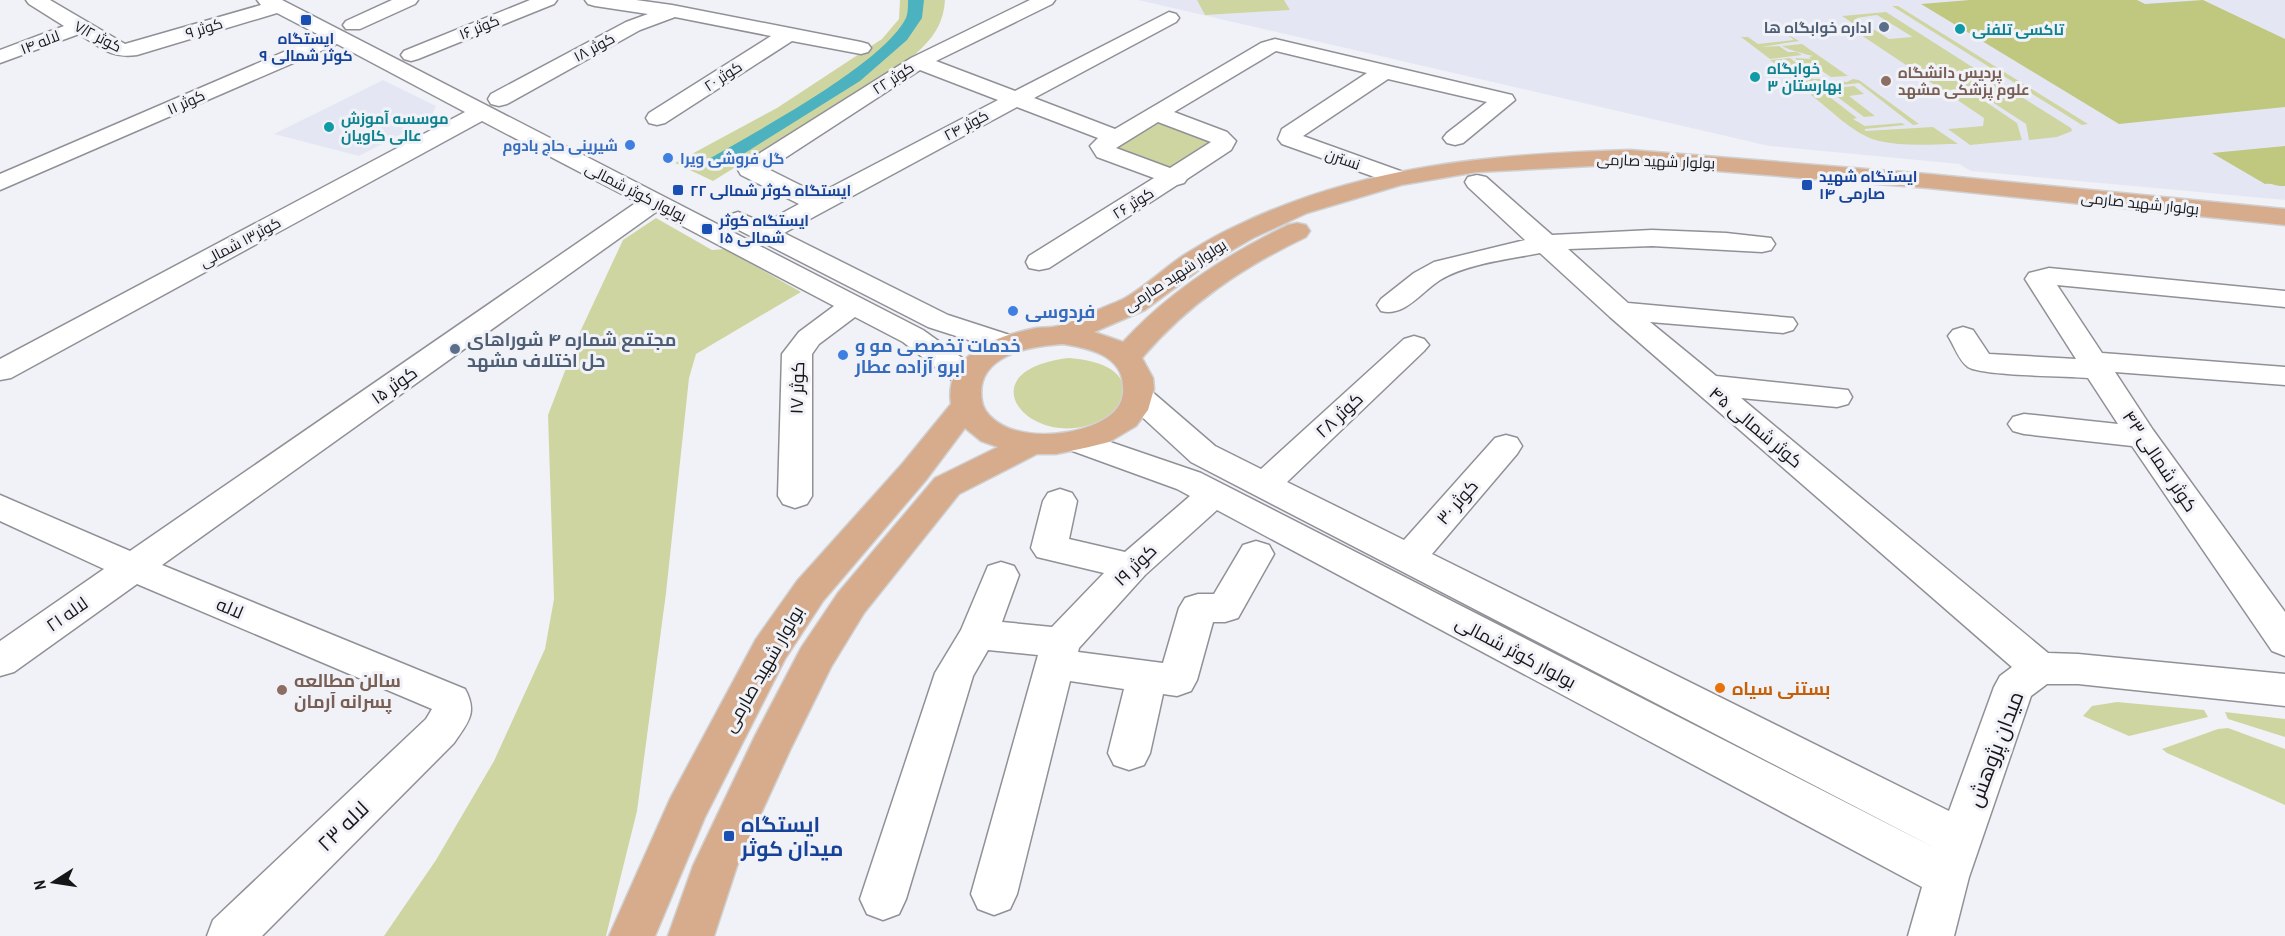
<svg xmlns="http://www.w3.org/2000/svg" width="2285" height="936" font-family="'Archivo Narrow',Cairo,sans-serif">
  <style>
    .built { fill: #e4e7f3 }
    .green { fill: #cfd5a1; fill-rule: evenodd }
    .forest { fill: #c0c77e }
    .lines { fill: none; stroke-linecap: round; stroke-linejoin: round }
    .canal { fill: #4db2c0; fill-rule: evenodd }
    .minor-casing { stroke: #909196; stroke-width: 3 }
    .major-casing { stroke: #d0d0d1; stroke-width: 3 }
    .minor { fill: #fff; fill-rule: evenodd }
    .major { fill: #d6ac8d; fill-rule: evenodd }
    .transit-dot { fill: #1a4fb4; stroke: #f1f2f7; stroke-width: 2 }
    .service-dot { fill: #5c6f8a; stroke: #f1f2f7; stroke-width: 2 }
    .culture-dot { fill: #0f9aa8; stroke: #f1f2f7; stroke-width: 2 }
    .education-dot { fill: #8d6e63; stroke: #f1f2f7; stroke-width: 2 }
    .shop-dot { fill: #3f7fe0; stroke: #f1f2f7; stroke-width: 2 }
    .food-dot { fill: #e8710a; stroke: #f1f2f7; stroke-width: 2 }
    .labels { text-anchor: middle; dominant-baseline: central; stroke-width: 6; stroke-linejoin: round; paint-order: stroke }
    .far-street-label { font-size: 15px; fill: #161618; stroke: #f1f2f7 }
    .far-service-label { font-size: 15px; font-weight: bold; fill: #4e5e75; stroke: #f1f2f7; text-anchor: end }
    .far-culture-label { font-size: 15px; font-weight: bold; fill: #0d838f; stroke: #f1f2f7; text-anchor: start }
    .far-transit-label { font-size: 15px; font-weight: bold; fill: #164399; stroke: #f1f2f7; text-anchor: start }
    .far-education-label { font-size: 15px; font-weight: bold; fill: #785e54; stroke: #f1f2f7; text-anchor: start }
    .far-shop-label { font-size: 15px; font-weight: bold; fill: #366cbe; stroke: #f1f2f7; text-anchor: end }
    .shop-label { font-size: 18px; font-weight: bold; fill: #366cbe; stroke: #f1f2f7; text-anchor: start }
    .service-label { font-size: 18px; font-weight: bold; fill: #4e5e75; stroke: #f1f2f7; text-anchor: start }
    .street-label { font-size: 18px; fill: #161618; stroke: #f1f2f7 }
    .education-label { font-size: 18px; font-weight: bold; fill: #785e54; stroke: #f1f2f7; text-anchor: start }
    .food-label { font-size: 18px; font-weight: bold; fill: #c56008; stroke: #f1f2f7; text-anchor: start }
    .near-street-label { font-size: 21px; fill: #161618; stroke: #f1f2f7 }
    .near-transit-label { font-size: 21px; font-weight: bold; fill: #164399; stroke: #f1f2f7; text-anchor: start }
  </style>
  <rect width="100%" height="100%" fill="#f1f2f7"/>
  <!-- built -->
  <g class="built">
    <polygon points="1138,0 2285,0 2285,200 1971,171 1959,164 1769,146"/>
    <polygon points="383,80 436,106 430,119 359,156 274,134"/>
  </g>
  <!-- green -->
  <g class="green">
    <path d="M900 0H945C943 29 929 42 908 61L713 181 675 163 777 108 882 39 899 19Z"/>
    <polygon points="1197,0 1284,0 1290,10 1205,15"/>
    <polygon points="1892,6 1898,6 2088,124 2082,125"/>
    <path d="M1886 12 1977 70 1921 75 1858 33 1857 26 1842 16ZM1877 15 1911 36 1912 37 1889 39 1856 18Z"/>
    <polygon points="1785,33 1799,41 1761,47 1779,46 1788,52 1797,52 1802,55 1770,59 1741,37 1748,37 1758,44 1794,40"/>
    <path d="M1802 44 1848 76 1831 77 1822 71 1809 72 1795 58 1811 59 1809 57 1813 56C1805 54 1789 50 1782 46Z"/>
    <path d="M1790 58 1798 64 1796 66 1813 79H1828L1817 82 1824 84 1830 82 1834 85 1821 87 1833 96 1831 98 1857 118 1853 119 1865 126 1902 123 1905 125 1865 129V131L1933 127 1958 144C1932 144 1904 147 1879 141 1854 135 1831 110 1811 95L1814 93 1770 60Z"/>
    <polygon points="1985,74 2071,128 2072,131 2057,137 2029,140 2026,124 1983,96 1956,89 1943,91 1926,79"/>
    <polygon points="1853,79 1859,80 1919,124 1913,125 1859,83 1841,85 1836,81 1847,82"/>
    <polygon points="1854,86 1864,94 1849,96 1875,116 1864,117 1827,89"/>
    <polygon points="1956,92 1980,98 2017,123 2022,140 1970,145 1948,129 1983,126 1984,118 1947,93"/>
    <polygon points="1162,120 1218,142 1170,171 1113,148"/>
    <polygon points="656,218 712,250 725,249 801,292 696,354 689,378 666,593 637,811 606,936 384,936 436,860 494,761 545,649 554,599 548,415 580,332 623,240"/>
    <path d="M1068 358C1089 359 1130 367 1123 397 1122 404 1116 411 1110 415 1039 462 957 372 1068 358Z"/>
    <polygon points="2117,702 2204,710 2208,717 2129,736 2083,716 2092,706"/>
    <polygon points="2225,712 2285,719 2285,737 2228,719"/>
    <polygon points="2228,728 2285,749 2285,805 2167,753 2162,749 2218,729"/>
  </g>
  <!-- forest -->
  <g class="forest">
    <polygon points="1970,0 2137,0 2145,4 2203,0 2285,39 2285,107 2119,124 1921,4"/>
    <path d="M2285 146V186C2277 187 2273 183 2265 184L2212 153Z"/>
  </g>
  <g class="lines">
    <!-- canal -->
    <path class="canal" d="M908 0H924L922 18 907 40 860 81 721 168H707L704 164 707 160C755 132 882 65 906 18 908 13 908 6 908 0Z"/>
    <defs>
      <g id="minor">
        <path d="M26 0H50L125 44 261 5 257 0H282L923 330 979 370 983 377 979 384 968 386 957 384 903 342 855 317 819 344 812 354V496L807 504 795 508 783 504 778 496 782 354 799 332 834 306 656 212 162 565 465 689C478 713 468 722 454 743L262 936H207L213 920 426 719 432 709 137 584 14 672 0 676V641L104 569 0 521V495L130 551 637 202 482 121 11 378 0 380V359L465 112 337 44 0 190V174L321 36 277 13 137 55C111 59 100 47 79 34L0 63V50L64 26 29 4Z"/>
        <polygon points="392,0 418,0 415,4 360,29 346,29 343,25 346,21"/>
        <polygon points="530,0 557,0 554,4 418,59 411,61 404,59 401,55 404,51"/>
        <polygon points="585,0 636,0 672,5 861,42 868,44 871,48 868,52 861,54 792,41 665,123 657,125 649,123 646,118 649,113 771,36 675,17 640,30 507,104 499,106 491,104 488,99 491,94 626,22 648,14 595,6 588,4"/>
        <path d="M1030 0H1055L1052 4 936 61 1015 91 1169 12 1176 14 1179 18 1176 22 1034 98 1115 129 1261 43 1275 39 1512 95 1515 100 1463 143 1455 145 1447 143 1443 138 1447 133 1487 102 1388 79 1303 136 1406 173 1409 178 1406 183 1397 185 1282 144 1278 139 1282 129 1367 73 1276 51 1174 112 1227 132 1236 141 1231 150 1187 179 1184 183 1177 185 1049 268 1039 270 1029 268 1026 262 1029 256 1154 178 1097 157 1090 146 1098 138 1017 107 784 233 948 315 1019 338 1024 344 1019 350 1009 353 928 327 729 225 725 220 729 215 738 212 764 223 799 204 741 175 738 170 741 165 911 58ZM920 70 998 100 818 194 768 169ZM1158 122 1211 142 1170 168 1116 148Z"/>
        <path d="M1477 175 1486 177 1552 235 1652 230 1726 233 1771 238 1775 244 1771 250 1762 252 1652 246 1568 249 1628 303 1793 318 1797 324 1793 330 1783 333 1650 322 1716 376 1848 390 1852 397 1848 404 1837 407 1741 398 2048 653 2078 654 2285 674V706L2078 684H2047L2031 696 1969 877 1954 936H1908L1922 887 1217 510 1145 575 1079 648 1078 652 1163 663 1179 608 1185 598 1198 594H1214L1243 545 1256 541 1269 545 1274 554 1238 618 1225 622H1213L1197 680 1191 691 1177 696 1163 694 1150 753 1144 765 1129 770 1114 765 1108 753 1124 689 1070 681 1017 894 1010 909 994 915 978 909 971 894 1038 655 988 650 973 676 906 899 899 914 883 920 867 914 860 899 935 673 961 630 988 566 1001 562 1014 566 1019 575 1002 622 1052 627 1104 573 1037 557 1031 548 1043 501 1048 493 1060 489 1072 493 1077 501 1069 539 1125 552 1190 496 1177 489 1067 449 1062 442 1067 435 1078 431 1201 473 1935 848 1191 462 1128 404 1124 397 1128 390 1139 387 1150 390 1215 446 1261 469 1404 339 1414 336 1424 339 1429 345 1424 351 1287 482 1404 540 1495 438 1506 435 1517 438 1522 446 1517 454 1432 554 1949 811 1994 687 2000 676 2012 667 1610 317 1540 253C1510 259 1466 264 1440 280 1421 292 1405 317 1381 311L1377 305 1381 299 1414 273 1434 262 1525 240 1468 187 1465 182 1468 177Z"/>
        <path d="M2049 268 2285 291V307L2057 285 2102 353 2285 367V385L2115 372 2153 430 2285 612V656L2272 651 2132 446 2024 434 2013 431 2008 424 2013 417 2024 414 2118 424 2088 378C2066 376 1982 376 1968 367 1959 361 1954 345 1948 336L1953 330 1963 327 1973 330 1989 354 2076 359 2025 279 2029 273Z"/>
      </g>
      <path id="major" d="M1630 150 1928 174 2285 209V225L1928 188 1630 164 1477 172 1401 185 1307 213 1253 238 1203 267 1145 310 1094 332 1123 342C1170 291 1226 255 1288 225L1297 223 1306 225 1310 231 1306 237C1243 267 1188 304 1142 358L1153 378 1154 389 1148 410 1136 426 1109 442 1089 447 1056 454H1037L959 494 864 613 831 667 791 748 737 866 714 936H668L693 866 755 736 801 648 838 593 935 478 998 447 981 441 965 428 926 480 823 601 785 659 705 817 655 936H609L670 799 756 639 797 581 902 464 951 404C944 354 996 336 1036 328 1043 327 1051 328 1058 326 1072 323 1087 314 1100 309 1108 305 1118 302 1125 298 1146 286 1164 268 1184 255 1200 245 1218 234 1236 226 1362 165 1492 154 1630 150ZM1063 344C1088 348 1123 355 1123 387 1124 396 1121 405 1114 412 1091 433 1043 439 1014 430 1000 426 984 415 982 401 974 355 1030 346 1063 344Z"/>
    </defs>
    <!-- minor casing -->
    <use href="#minor" class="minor-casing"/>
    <!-- major casing -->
    <use href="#major" class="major-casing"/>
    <!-- minor -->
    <use href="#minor" class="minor"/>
    <!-- major -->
    <use href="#major" class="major"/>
  </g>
  <!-- markers -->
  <g class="transit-dot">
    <rect x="300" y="14" width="12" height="12" rx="3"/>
    <rect x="1801" y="179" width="12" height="12" rx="3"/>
    <rect x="672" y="184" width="12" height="12" rx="3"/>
    <rect x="701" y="223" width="12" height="12" rx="3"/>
    <rect x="723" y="830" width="12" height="12" rx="3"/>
  </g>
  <g class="service-dot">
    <circle cx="1884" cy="27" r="6"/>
    <circle cx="455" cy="349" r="6"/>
  </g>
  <g class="culture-dot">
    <circle cx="1960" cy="29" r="6"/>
    <circle cx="1755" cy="77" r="6"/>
    <circle cx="329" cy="127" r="6"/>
  </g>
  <g class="education-dot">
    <circle cx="1886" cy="81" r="6"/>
    <circle cx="282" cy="690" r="6"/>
  </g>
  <g class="shop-dot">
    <circle cx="630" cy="145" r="6"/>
    <circle cx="668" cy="158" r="6"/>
    <circle cx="1013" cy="311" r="6"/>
    <circle cx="843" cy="355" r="6"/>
  </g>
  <circle class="food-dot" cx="1720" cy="688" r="6"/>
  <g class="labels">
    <!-- far-street labels -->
    <g class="far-street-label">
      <text transform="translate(479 27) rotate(-22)">کوثر ۱۶</text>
      <text transform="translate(204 28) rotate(-17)">کوثر ۹</text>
      <text transform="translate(98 36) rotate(27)">کوثر ۷/۲</text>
      <text transform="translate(40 42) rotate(-21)">لاله ۱۴</text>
      <text transform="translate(594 47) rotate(-28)">کوثر ۱۸</text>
      <text transform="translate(723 76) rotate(-33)">کوثر ۲۰</text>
      <text transform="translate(893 78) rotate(-33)">کوثر ۲۲</text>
      <text transform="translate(186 102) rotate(-24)">کوثر ۱۱</text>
      <text transform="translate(966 125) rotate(-28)">کوثر ۲۴</text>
      <text transform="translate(1343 159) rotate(19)">نسترن</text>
      <text transform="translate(1656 161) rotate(2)">بولوار شهید صارمی</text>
      <text transform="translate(636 192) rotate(27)">بولوار کوثر شمالی</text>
      <text transform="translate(1133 203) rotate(-32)">کوثر ۲۶</text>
      <text transform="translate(2140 203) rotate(6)">بولوار شهید صارمی</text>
      <text transform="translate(240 242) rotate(-28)">کوثر۱۳ شمالی</text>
      <text transform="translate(1175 275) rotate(-33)">بولوار شهید صارمی</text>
    </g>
    <!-- far-service labels -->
    <g class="far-service-label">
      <text x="1872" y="27">اداره خوابگاه ها</text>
    </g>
    <!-- far-culture labels -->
    <g class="far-culture-label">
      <text x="1972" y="29">تاکسی تلفنی</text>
      <text x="1767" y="68">خوابگاه<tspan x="1767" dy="17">بهارستان ۳</tspan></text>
      <text x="341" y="118">موسسه آموزش<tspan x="341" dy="17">عالی کاویان</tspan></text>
    </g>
    <!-- far-transit labels -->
    <g class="far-transit-label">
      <text x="306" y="38" text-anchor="middle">ایستگاه<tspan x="306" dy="17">کوثر شمالی ۹</tspan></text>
      <text x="1819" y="176">ایستگاه شهید<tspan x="1819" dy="17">صارمی ۱۴</tspan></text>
      <text x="690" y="190">ایستگاه کوثر شمالی ۲۲</text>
      <text x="719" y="220">ایستگاه کوثر<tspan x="719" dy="17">شمالی ۱۵</tspan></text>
    </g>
    <!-- far-education labels -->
    <g class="far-education-label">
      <text x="1898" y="72">پردیس دانشگاه<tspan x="1898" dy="17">علوم پزشکی مشهد</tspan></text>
    </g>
    <!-- far-shop labels -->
    <g class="far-shop-label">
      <text x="618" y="145">شیرینی حاج بادوم</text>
      <text x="680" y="158" text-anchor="start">گل فروشی ویرا</text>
    </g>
    <!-- shop labels -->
    <g class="shop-label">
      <text x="1025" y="311">فردوسی</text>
      <text x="855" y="345">خدمات تخصصی مو و<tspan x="855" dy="21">ابرو آزاده عطار</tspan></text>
    </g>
    <!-- service labels -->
    <g class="service-label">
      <text x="467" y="339">مجتمع شماره ۴ شوراهای<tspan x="467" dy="21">حل اختلاف مشهد</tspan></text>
    </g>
    <!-- street labels -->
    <g class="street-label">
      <text transform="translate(394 385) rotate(-35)">کوثر ۱۵</text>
      <text transform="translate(797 388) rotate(-88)">کوثر ۱۷</text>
      <text transform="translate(1339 415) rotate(-43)">کوثر ۲۸</text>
      <text transform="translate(1756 427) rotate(40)">کوثر شمالی ۴۵</text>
      <text transform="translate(2160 461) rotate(56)">کوثر شمالی ۴۳</text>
      <text transform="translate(1457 502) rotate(-49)">کوثر ۳۰</text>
      <text transform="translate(1135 565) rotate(-44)">کوثر ۱۹</text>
      <text transform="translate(230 608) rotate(23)">لاله</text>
      <text transform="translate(67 614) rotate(-35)">لاله ۲۱</text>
      <text transform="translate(1516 652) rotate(28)">بولوار کوثر شمالی</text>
      <text transform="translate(763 669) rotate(-60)">بولوار شهید صارمی</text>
    </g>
    <!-- education labels -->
    <g class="education-label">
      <text x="294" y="680">سالن مطالعه<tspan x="294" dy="21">پسرانه آرمان</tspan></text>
    </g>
    <!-- food labels -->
    <g class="food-label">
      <text x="1732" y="688">بستنی سیاه</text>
    </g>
    <!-- near-street labels -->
    <g class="near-street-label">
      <text transform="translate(1995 749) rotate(-69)">میدان پژوهش</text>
      <text transform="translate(343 826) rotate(-44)">لاله ۲۳</text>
    </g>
    <!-- near-transit labels -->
    <g class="near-transit-label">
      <text x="741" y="824">ایستگاه<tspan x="741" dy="24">میدان کوثر</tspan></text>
    </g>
  </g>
  <!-- north arrow -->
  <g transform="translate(54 882) rotate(258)" stroke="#f1f2f7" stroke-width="4.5" paint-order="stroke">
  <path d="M0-4.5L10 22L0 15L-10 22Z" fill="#161618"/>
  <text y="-9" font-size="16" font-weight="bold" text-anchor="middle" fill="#161618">N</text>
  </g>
</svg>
